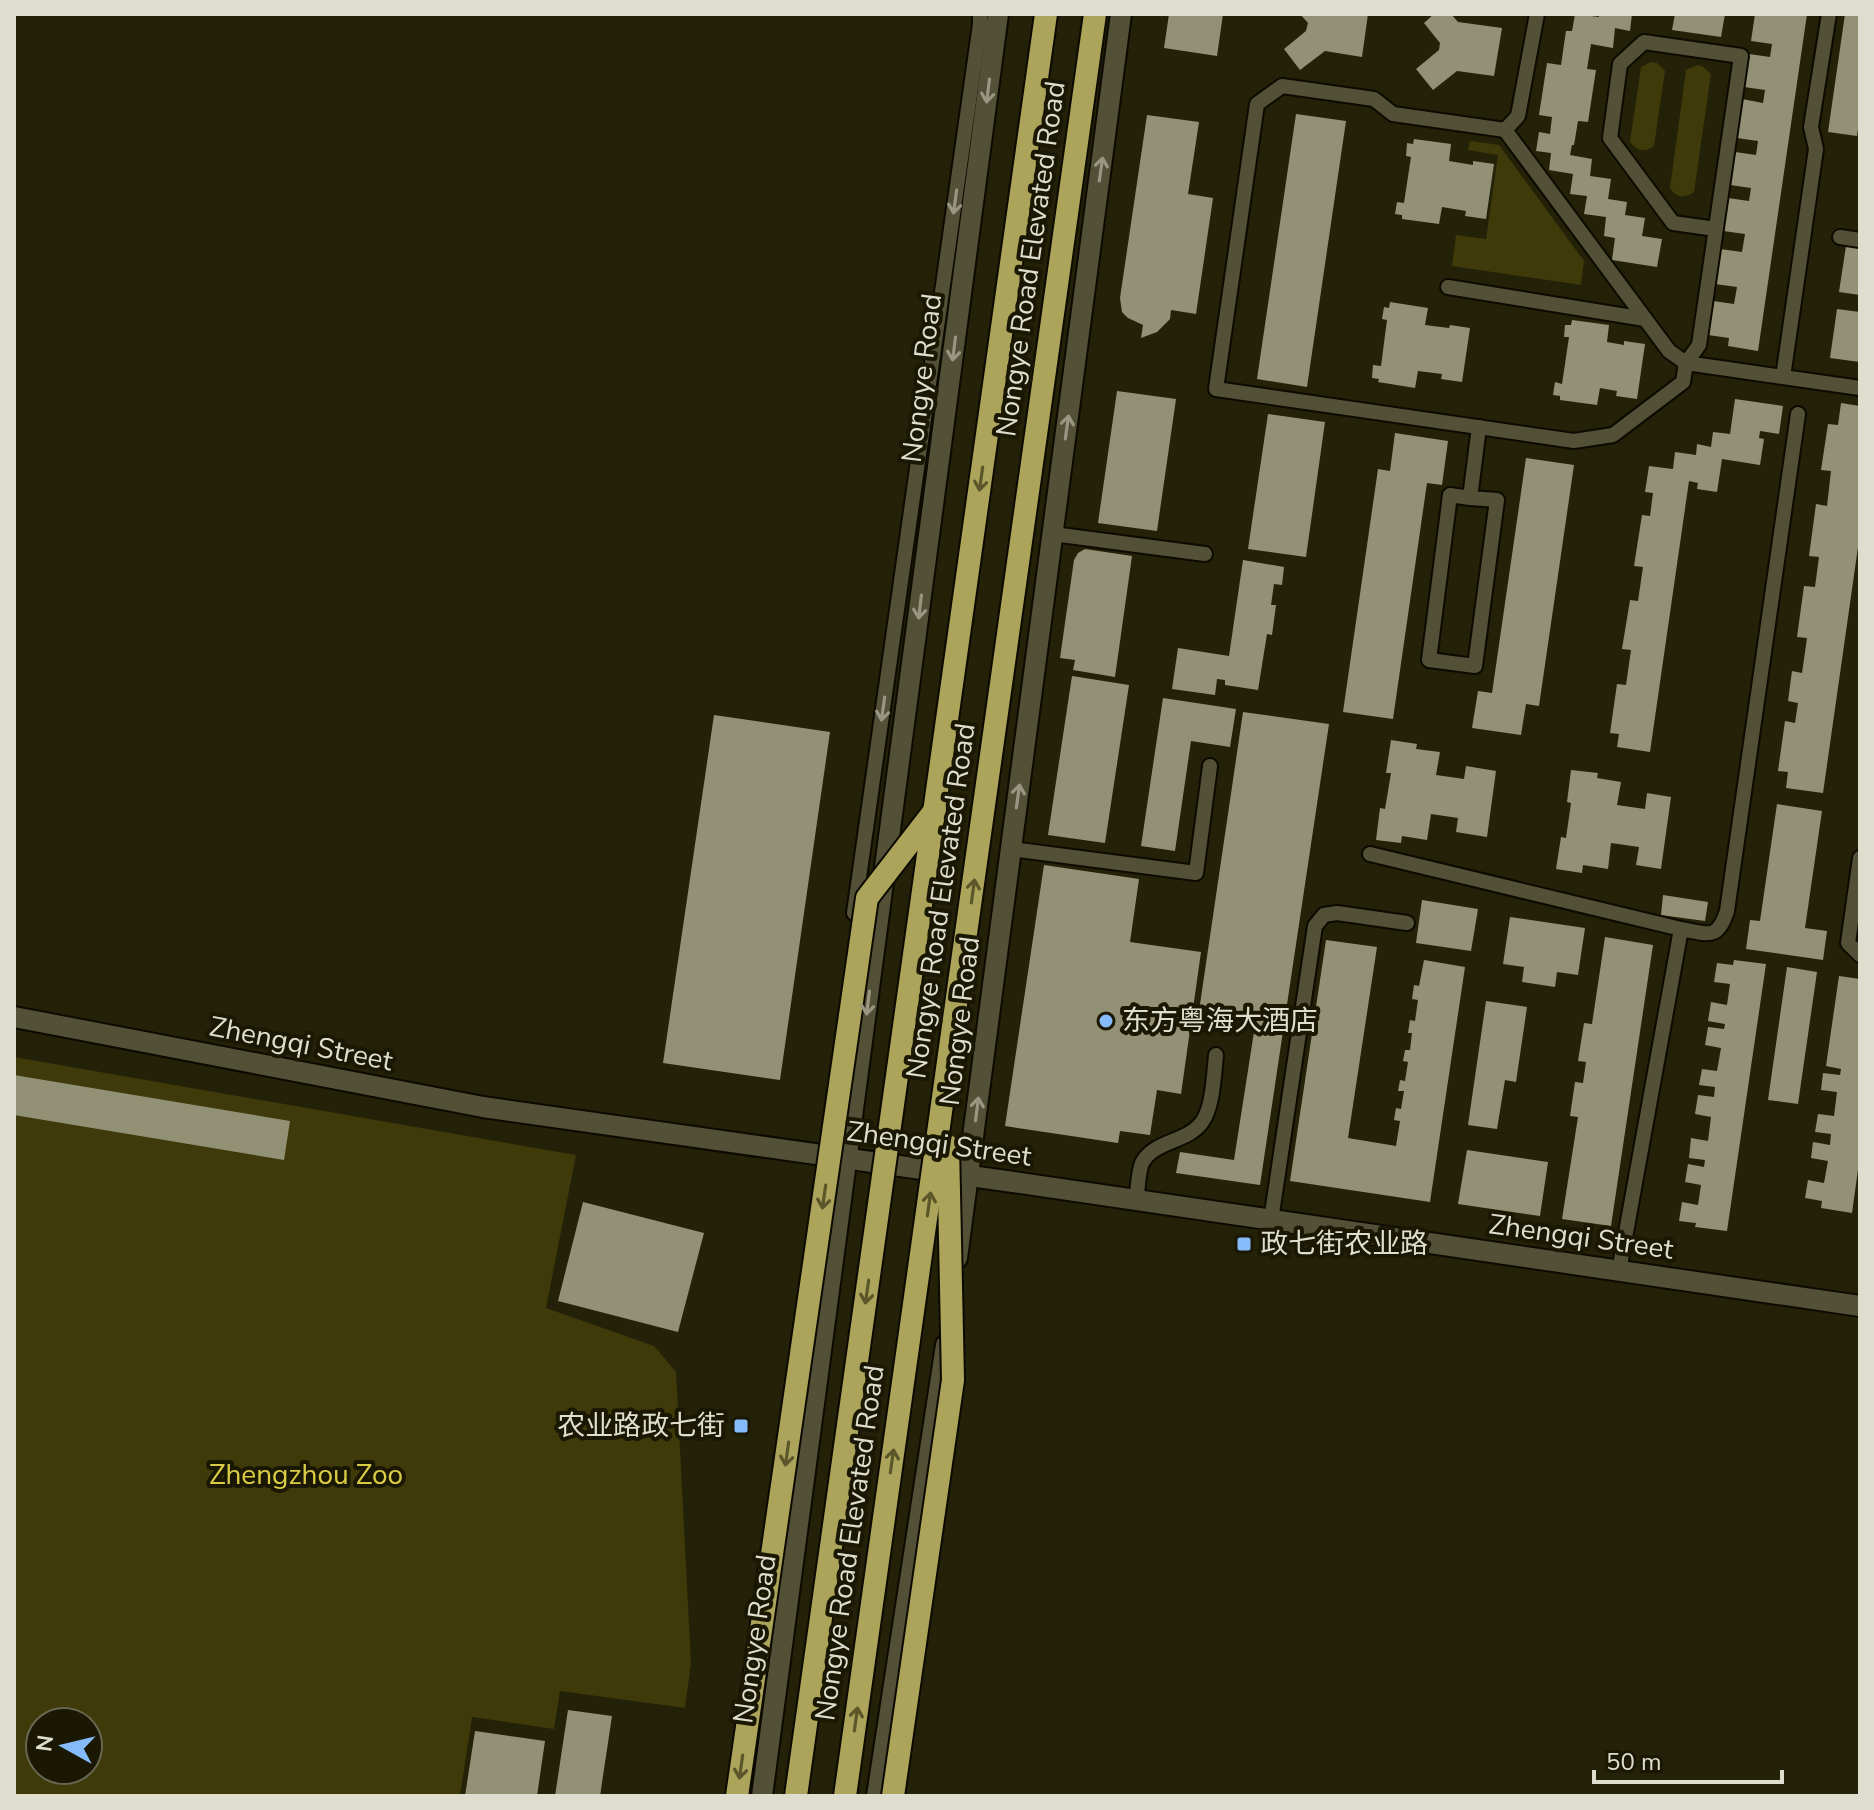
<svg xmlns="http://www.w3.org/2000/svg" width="1874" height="1810" font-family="'Nunito Sans','Noto Sans SC',sans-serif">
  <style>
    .green { fill: #3f3a09; fill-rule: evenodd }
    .building { fill: #939175 }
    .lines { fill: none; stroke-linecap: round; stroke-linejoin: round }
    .service-casing { stroke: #0d0a00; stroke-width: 18 }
    .tertiary-casing { stroke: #0d0a00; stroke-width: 24 }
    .service { stroke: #525037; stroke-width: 14 }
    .tertiary { stroke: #525037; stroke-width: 20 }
    .trunk-bridge-casing { stroke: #0d0a00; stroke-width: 26; stroke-linecap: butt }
    .trunk-bridge { stroke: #aba45a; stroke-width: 22 }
    .oneway { stroke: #989682 }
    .oneway2 { stroke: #5b572a }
    .poi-dot { fill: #85bbfb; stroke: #1a1802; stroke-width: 3 }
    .labels { text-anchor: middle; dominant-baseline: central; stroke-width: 8; stroke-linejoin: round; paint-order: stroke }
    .street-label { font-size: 28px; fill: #deddce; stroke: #1a1802 }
    .poi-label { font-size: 28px; fill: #deddce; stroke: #1a1802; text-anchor: start }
    .park-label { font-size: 28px; fill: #dacc45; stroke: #1a1802 }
  </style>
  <rect width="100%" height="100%" fill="#242109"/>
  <!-- green -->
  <g class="green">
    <path d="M1651 62 1657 63 1665 71 1654 146C1645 153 1637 151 1630 142L1641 67Z"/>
    <path d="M1697 65 1702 66 1711 74 1694 192C1684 199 1677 198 1670 188L1686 70Z"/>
    <polygon points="1470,141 1499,145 1584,261 1581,285 1452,266 1456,235 1486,239 1498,155 1468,150"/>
    <path d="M14 1057 576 1155 546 1308 654 1346 676 1372 691 1663 685 1708 560 1691 554 1729 472 1717 460 1796H14ZM40 1722H88V1770H40Z"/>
  </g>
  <!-- building -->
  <g class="building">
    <polygon points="1169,14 1223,14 1217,56 1164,48"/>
    <polygon points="1300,14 1368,14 1362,57 1325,51 1300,70 1284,49 1306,31 1308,23"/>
    <polygon points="1434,14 1451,14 1458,22 1502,28 1494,76 1457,71 1433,90 1416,69 1439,50 1440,43 1424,23"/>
    <polygon points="1575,14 1599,17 1599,14 1632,14 1630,31 1615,28 1613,48 1591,44 1587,69 1596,70 1588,122 1578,121 1574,145 1572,145 1570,155 1592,159 1590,176 1611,179 1608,199 1627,202 1625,215 1645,218 1642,236 1662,239 1657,267 1612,260 1615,238 1604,236 1606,217 1584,214 1587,196 1570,194 1573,174 1549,170 1551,153 1536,151 1539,132 1550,134 1552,117 1539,115 1547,63 1561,65 1566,31 1572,31"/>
    <polygon points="1675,14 1725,14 1721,37 1672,30"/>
    <polygon points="1755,14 1807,14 1758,351 1728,346 1729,338 1708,335 1713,301 1734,304 1737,287 1715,284 1720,249 1742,252 1745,234 1723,231 1728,198 1749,201 1751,188 1730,185 1735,152 1756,155 1758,141 1737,138 1742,99 1763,103 1765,90 1744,87 1749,54 1770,57 1772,44 1751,41"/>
    <polygon points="1845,14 1860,14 1860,115 1857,136 1828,132"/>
    <polygon points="1296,114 1346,121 1307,387 1257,379"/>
    <polygon points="1147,115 1199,122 1188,194 1213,198 1196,314 1171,310 1170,319 1157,332 1141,338 1143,325 1128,318 1122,312 1120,298"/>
    <polygon points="1414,139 1451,144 1449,161 1473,165 1473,161 1494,164 1486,219 1465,216 1466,211 1442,207 1439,224 1402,219 1402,215 1395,214 1397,202 1404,203 1411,157 1406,156 1407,143 1413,144"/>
    <polygon points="1846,246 1860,248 1860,295 1839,292"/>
    <polygon points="1390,302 1428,308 1425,325 1449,328 1450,325 1470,328 1462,382 1441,379 1442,374 1418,371 1415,388 1378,382 1379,379 1372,378 1373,365 1381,366 1387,320 1382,319 1384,307 1389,308"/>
    <polygon points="1837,309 1860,312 1860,362 1830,358"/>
    <polygon points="1572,320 1609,325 1607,342 1624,345 1624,341 1645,344 1637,399 1616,396 1617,391 1600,388 1597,405 1560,400 1560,396 1553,395 1555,382 1562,384 1569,337 1564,337 1565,325 1571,325"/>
    <polygon points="1117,391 1176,399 1157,531 1098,523"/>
    <polygon points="1735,399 1783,406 1779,434 1760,431 1759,438 1764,439 1760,465 1722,459 1717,492 1697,489 1698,483 1689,481 1650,752 1617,747 1619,734 1610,733 1617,684 1626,685 1631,650 1622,649 1630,600 1638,601 1643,567 1634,566 1642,515 1650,516 1653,493 1645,492 1649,466 1673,469 1675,452 1696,455 1697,444 1711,447 1713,432 1730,434"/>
    <polygon points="1841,403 1860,406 1860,533 1823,793 1786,788 1788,772 1778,771 1785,721 1795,723 1798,703 1788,701 1792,671 1802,673 1807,638 1797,637 1804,586 1815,587 1819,557 1809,556 1816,504 1827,506 1831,471 1821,470 1828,424 1838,425"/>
    <polygon points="1268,414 1325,422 1306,557 1248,549"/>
    <polygon points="1395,433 1448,441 1442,485 1427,483 1393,719 1343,712 1378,469 1390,471"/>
    <polygon points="1526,458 1574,465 1539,706 1526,704 1521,735 1472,728 1478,691 1492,693"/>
    <polygon points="1085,549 1132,556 1115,677 1073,670 1075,660 1060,658 1074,560 1078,553"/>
    <polygon points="1243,560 1284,567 1282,585 1274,584 1271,605 1276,605 1272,635 1267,634 1258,690 1225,685 1225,680 1217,679 1215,695 1172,689 1178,648 1229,656"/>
    <polygon points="1072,676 1129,685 1105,843 1048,835"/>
    <polygon points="1163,698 1236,709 1230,747 1191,741 1175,851 1141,846"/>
    <polygon points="1243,712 1329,724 1260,1185 1176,1173 1180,1152 1234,1160 1256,1019 1199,1011"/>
    <polygon points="714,715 830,732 780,1080 663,1063"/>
    <polygon points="1391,740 1417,744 1416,749 1440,752 1436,775 1464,779 1466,766 1496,771 1487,837 1456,832 1458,818 1431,814 1427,840 1402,836 1401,843 1376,840 1380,808 1385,809 1391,773 1386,773"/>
    <polygon points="1571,770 1598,773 1597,778 1621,782 1617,805 1645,809 1647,793 1671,797 1661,869 1636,865 1639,847 1611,843 1608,869 1583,865 1582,873 1556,869 1561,837 1566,838 1571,803 1567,802"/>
    <polygon points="1777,804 1822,811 1805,928 1827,931 1823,960 1746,949 1750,920 1760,921"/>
    <polygon points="1044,865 1139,879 1130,942 1201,952 1181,1094 1157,1090 1150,1135 1120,1131 1118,1143 1005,1126"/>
    <polygon points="1663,895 1708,902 1705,921 1661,915"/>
    <polygon points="1422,900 1478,909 1471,951 1416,943"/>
    <polygon points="1510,917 1585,928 1578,975 1557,972 1555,987 1522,982 1524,967 1503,964"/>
    <polygon points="1605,937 1653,945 1611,1226 1562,1219 1578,1117 1570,1116 1575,1082 1583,1083 1586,1062 1578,1061 1584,1023 1592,1024"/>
    <polygon points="1326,940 1377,947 1348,1138 1396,1146 1400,1121 1394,1120 1396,1108 1401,1109 1404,1091 1398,1091 1400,1080 1405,1081 1408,1062 1403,1061 1405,1050 1410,1050 1412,1033 1408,1033 1410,1020 1415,1021 1418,1000 1412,999 1414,985 1419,986 1424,960 1465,967 1430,1202 1290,1181"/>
    <polygon points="1734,960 1766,964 1727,1231 1695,1227 1696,1223 1679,1221 1682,1202 1698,1205 1701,1185 1685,1182 1688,1164 1704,1167 1705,1160 1689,1158 1691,1138 1708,1141 1711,1117 1695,1114 1698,1095 1714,1097 1715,1087 1699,1085 1702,1069 1717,1071 1721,1048 1705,1045 1708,1027 1724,1029 1725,1024 1708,1021 1711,1002 1727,1005 1730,984 1714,982 1717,963 1733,965"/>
    <polygon points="1787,967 1817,972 1798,1104 1768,1100"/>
    <polygon points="1839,976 1860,979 1860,1155 1852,1213 1821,1208 1822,1201 1805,1198 1808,1180 1824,1183 1828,1161 1811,1158 1813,1142 1830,1145 1831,1134 1815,1132 1818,1114 1834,1116 1837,1092 1821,1090 1823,1073 1840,1075 1841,1069 1826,1066"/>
    <polygon points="1486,1001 1527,1007 1516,1082 1505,1080 1497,1129 1468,1125"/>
    <polygon points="14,1075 290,1121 284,1160 14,1115"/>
    <polygon points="1467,1150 1548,1162 1540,1216 1458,1204"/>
    <polygon points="583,1202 704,1233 678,1332 558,1301"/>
    <polygon points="568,1710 612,1716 600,1796 555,1796"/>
    <polygon points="475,1731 545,1741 537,1796 465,1796"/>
  </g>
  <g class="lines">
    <defs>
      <g id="service">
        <polyline points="1829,14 1811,127 1816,149 1783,377 1860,388"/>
        <polyline points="1505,130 1518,116 1537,14"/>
        <polyline points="1716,229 1673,223 1610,138 1620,64 1644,42 1741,56 1699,345 1686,363 1669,351 1505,130 1393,114 1374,99 1282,86 1257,104 1216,389 1574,441 1613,435 1683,382 1686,363 1783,377"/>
        <polyline points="1840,237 1860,240"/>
        <polyline points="1448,287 1645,319"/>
        <polyline points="1470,498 1497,500 1475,666 1429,660 1450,495 1470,498 1479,427"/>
        <polyline points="1053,534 1205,554"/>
        <polyline points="1011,849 1196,873 1210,766"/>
        <polyline points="1370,854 1681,929"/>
        <polyline points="1860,858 1848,943 1860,955"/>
        <polyline points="854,913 980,24 980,14"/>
        <path d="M1136 1200C1138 1191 1138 1172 1142 1163 1154 1140 1187 1143 1202 1122 1213 1108 1214 1073 1216 1055"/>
        <polyline points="1271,1220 1315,926 1324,915 1337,913 1407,923"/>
        <path d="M1619 1271 1681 929C1707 933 1717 942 1727 911L1798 414"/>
      </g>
      <g id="tertiary">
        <polyline points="14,1017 483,1107 1013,1182 1860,1306"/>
        <polyline points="957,1258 1121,14"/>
        <polyline points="762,1796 998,14"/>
        <polyline points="877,1796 946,1345"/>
      </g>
    </defs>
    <!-- service casing -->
    <use href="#service" class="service-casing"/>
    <!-- tertiary casing -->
    <use href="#tertiary" class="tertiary-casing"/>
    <!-- service -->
    <use href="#service" class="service"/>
    <!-- tertiary -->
    <use href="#tertiary" class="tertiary"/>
    <defs>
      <g id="trunk-bridge">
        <polyline points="737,1796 867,898 935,810"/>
        <polyline points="796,1796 1046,14"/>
        <polyline points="845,1796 1095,14"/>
        <polyline points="893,1796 953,1380 948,1146"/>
      </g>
    </defs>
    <!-- trunk-bridge casing -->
    <use href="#trunk-bridge" class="trunk-bridge-casing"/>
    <!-- trunk-bridge -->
    <use href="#trunk-bridge" class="trunk-bridge"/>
  </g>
  <!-- one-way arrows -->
  <defs><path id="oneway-shaft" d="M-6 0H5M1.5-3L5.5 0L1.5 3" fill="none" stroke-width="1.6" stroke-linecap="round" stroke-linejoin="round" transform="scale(2)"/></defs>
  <g class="oneway">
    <use href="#oneway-shaft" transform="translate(988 91) rotate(97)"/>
    <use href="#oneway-shaft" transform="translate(1101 169) rotate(-82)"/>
    <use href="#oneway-shaft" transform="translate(955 202) rotate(98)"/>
    <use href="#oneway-shaft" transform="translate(954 349) rotate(97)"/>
    <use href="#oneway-shaft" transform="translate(1067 427) rotate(-82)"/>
    <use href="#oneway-shaft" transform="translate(920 607) rotate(97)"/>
    <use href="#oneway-shaft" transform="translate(883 709) rotate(98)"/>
    <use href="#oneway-shaft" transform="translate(1018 796) rotate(-82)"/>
    <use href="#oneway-shaft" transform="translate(868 1003) rotate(97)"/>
    <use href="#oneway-shaft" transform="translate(977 1109) rotate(-83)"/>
  </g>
  <g class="oneway2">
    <use href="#oneway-shaft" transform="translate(981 479) rotate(98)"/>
    <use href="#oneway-shaft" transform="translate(973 891) rotate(-82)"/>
    <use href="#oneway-shaft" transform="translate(824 1197) rotate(98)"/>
    <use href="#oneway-shaft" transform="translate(929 1204) rotate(-82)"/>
    <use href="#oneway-shaft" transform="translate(867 1292) rotate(98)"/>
    <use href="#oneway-shaft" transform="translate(787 1454) rotate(98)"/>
    <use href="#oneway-shaft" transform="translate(892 1461) rotate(-82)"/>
    <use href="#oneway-shaft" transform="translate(856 1719) rotate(-82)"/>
    <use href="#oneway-shaft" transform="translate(741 1767) rotate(98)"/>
  </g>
  <!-- markers -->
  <g class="poi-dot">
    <circle cx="1106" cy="1021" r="8"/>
    <rect x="1236" y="1236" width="16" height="16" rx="4"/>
    <rect x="733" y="1418" width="16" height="16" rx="4"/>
  </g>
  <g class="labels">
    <!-- street labels -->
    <g class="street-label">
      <text transform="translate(1031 259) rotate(-82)">Nongye Road Elevated Road</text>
      <text transform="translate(922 378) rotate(-83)">Nongye Road</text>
      <text transform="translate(941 901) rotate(-82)">Nongye Road Elevated Road</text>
      <text transform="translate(960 1021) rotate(-83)">Nongye Road</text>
      <text transform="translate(301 1044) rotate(11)">Zhengqi Street</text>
      <text transform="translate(939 1144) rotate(8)">Zhengqi Street</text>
      <text transform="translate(1581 1237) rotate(8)">Zhengqi Street</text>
      <text transform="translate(850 1543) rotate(-82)">Nongye Road Elevated Road</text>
      <text transform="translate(755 1639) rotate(-82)">Nongye Road</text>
    </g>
    <!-- poi labels -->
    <g class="poi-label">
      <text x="1122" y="1021">东方粤海大酒店</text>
      <text x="1260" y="1244">政七街农业路</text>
      <text x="725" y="1426" text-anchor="end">农业路政七街</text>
    </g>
    <!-- park labels -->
    <g class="park-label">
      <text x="306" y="1475">Zhengzhou Zoo</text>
    </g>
  </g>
  <!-- border -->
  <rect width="1874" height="1810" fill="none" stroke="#deddce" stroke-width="32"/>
  <!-- north arrow -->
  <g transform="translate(64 1746) rotate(278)"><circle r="38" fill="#1a1802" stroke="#686754" stroke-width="2"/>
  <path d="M0-6L14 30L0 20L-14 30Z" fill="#85bbfb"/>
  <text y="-12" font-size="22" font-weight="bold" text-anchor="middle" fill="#deddce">N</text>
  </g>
  <!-- scale -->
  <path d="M1594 1770v12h188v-12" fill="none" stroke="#deddce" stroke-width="4"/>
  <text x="1606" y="1770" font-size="24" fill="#deddce" stroke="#1a1802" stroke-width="6" paint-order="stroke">50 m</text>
</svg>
